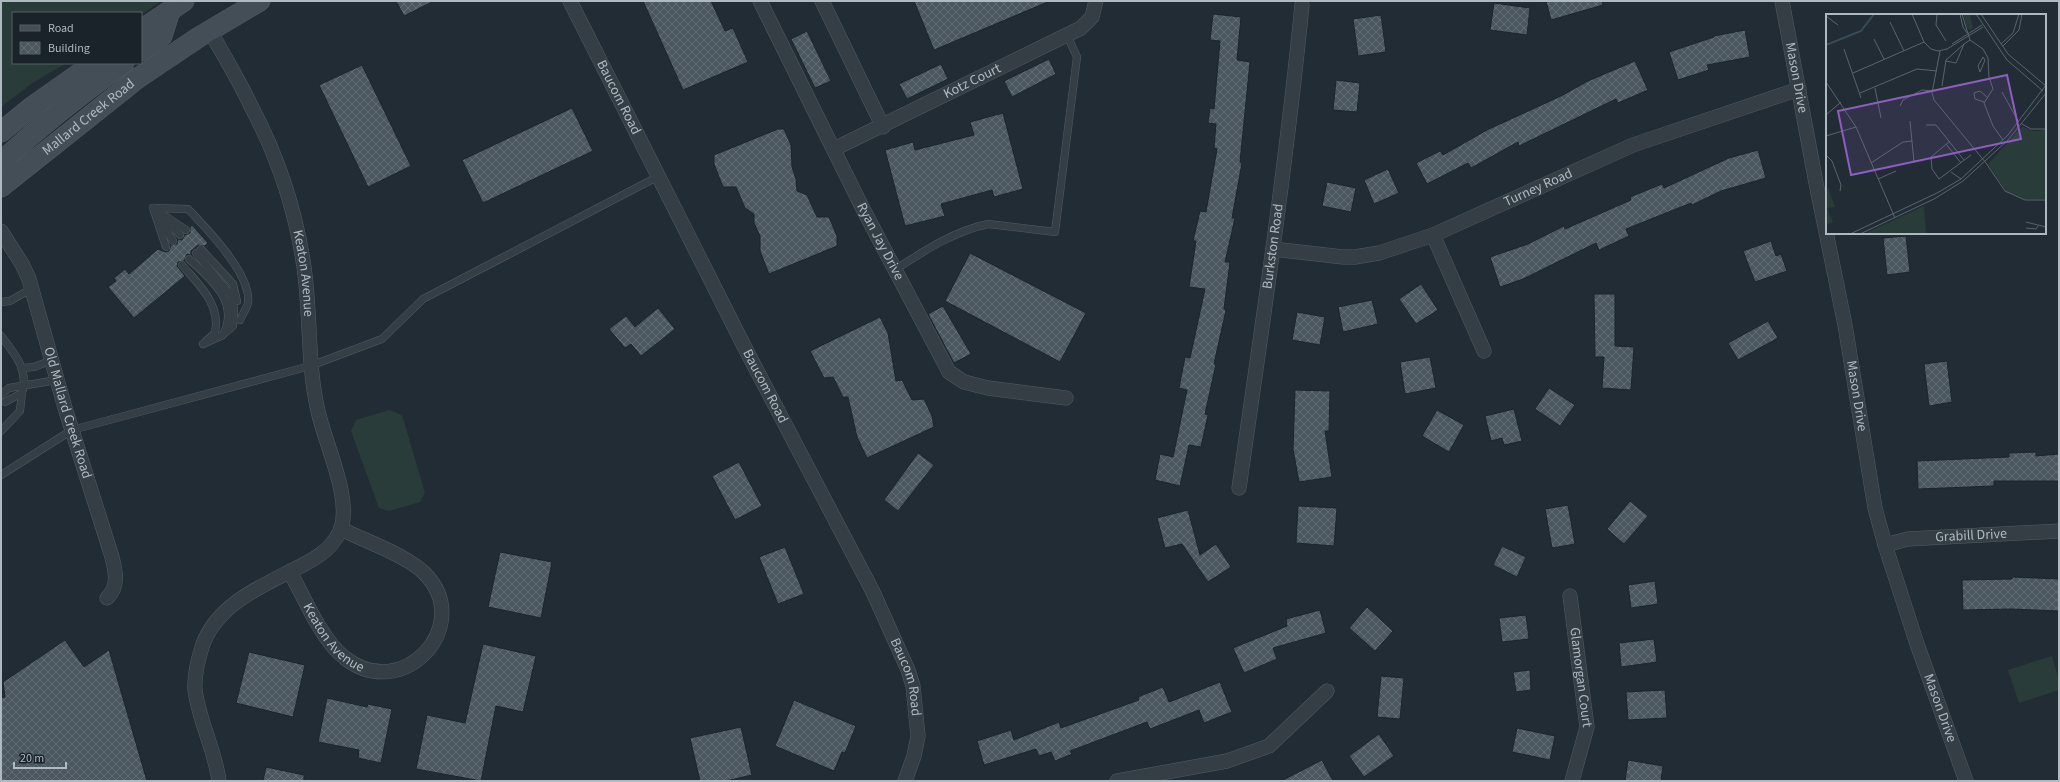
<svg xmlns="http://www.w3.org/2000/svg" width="2060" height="782" font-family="'Source Sans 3',sans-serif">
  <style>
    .pitch { fill: #2a3c39 }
    .building { fill: url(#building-cross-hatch); stroke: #1c252b }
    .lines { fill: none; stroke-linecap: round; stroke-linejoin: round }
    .service-casing { stroke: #525c62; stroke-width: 8 }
    .minor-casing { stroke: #525c62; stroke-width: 15 }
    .secondary-casing { stroke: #525c62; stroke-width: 21 }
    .service { stroke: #353e45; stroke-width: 7 }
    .minor { stroke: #353e45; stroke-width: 14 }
    .secondary { stroke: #434e57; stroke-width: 20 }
    .labels { text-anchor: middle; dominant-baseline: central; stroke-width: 3; stroke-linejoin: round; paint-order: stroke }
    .street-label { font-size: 14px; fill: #afb9c1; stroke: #1a2329 }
    .inset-river { fill: none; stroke: #374b59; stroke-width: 2 }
    .inset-road { fill: none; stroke: #5a646c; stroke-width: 1 }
    .view { fill: #8d5dc0; fill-opacity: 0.15; stroke: #8d5dc0; stroke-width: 2 }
    .inset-edge { fill: none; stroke: #afb9c1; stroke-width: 2 }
  </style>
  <defs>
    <pattern id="building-cross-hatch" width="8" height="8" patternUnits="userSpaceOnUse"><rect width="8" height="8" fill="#4a575f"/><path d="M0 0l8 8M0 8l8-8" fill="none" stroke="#626d74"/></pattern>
  </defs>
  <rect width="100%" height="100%" fill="#222c34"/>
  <!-- pitch -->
  <g class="pitch">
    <polygon points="1,1 161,1 141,15 141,13 13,13 13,63 66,63 31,84 1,107"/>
    <polygon points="389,410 402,415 425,493 420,502 389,511 379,508 351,431 356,420"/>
    <polygon points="2052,656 2059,680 2059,690 2019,703 2008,670"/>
  </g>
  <!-- building -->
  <g class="building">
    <polygon points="396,1 434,1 404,16"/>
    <polygon points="643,1 711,1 725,31 733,28 748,62 683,90"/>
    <polygon points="914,1 1050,1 934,50"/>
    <polygon points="1546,1 1602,1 1603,5 1551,20"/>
    <polygon points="1494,3 1530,8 1527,35 1490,30"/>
    <polygon points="1213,14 1241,17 1237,60 1250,62 1240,162 1242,163 1232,218 1235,218 1225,262 1230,262 1224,309 1226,310 1214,364 1216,364 1205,414 1208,415 1201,447 1189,445 1180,486 1155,480 1160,454 1173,457 1187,390 1179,388 1185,357 1190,358 1205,289 1189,287 1196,241 1193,241 1200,211 1206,212 1217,149 1214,148 1216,124 1208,123 1210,108 1214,109 1220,41 1210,40"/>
    <polygon points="1381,15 1386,52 1358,56 1353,19"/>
    <polygon points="1745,30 1750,57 1707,65 1709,70 1678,80 1669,52 1714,37 1714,36"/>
    <polygon points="807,31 831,81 815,88 791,39"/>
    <polygon points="1049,59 1056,74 1012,97 1004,81"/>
    <polygon points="1635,61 1648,90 1618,103 1616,99 1519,146 1518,142 1471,168 1468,163 1427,184 1416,163 1440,151 1443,155 1487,130 1561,96 1588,81"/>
    <polygon points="941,64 948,79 907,99 899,84"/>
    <polygon points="362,65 411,166 368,187 319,85"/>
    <polygon points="1336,80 1360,83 1357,112 1333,110"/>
    <polygon points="572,108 593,151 483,203 462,160"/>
    <polygon points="1003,113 1023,189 994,197 992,190 941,204 945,216 905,226 885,150 913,142 915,150 974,135 970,122"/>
    <polygon points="778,129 784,129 791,145 792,167 796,179 797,191 807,195 817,217 829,217 837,236 837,246 769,274 760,251 760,236 754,223 754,214 745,208 736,187 723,187 714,164 714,155"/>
    <polygon points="1758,150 1766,178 1721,191 1692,205 1691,203 1626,229 1629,236 1599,250 1596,243 1523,279 1500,287 1490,257 1528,244 1564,226 1565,229 1631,200 1630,197 1662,184 1664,188 1729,158"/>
    <polygon points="1388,169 1399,193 1374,204 1364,180"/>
    <polygon points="1327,182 1356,188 1351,212 1322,206"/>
    <polygon points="192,225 208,243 205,246 198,245 191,251 191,255 187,254 184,261 178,262 177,266 185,276 134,318 108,287 116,281 114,278 125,269 129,274 158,249 165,252 169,251 171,245 177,244 178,239 182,240 185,235 190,233 190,227"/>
    <polygon points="1906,236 1910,272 1887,275 1883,238"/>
    <polygon points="1771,241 1776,256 1781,254 1787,271 1755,282 1743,251"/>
    <polygon points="970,253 1086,313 1060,362 945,301"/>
    <polygon points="1421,284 1438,310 1416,324 1399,299"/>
    <polygon points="1594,294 1615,294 1615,346 1634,347 1631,390 1602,388 1604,357 1595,357"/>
    <polygon points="1372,300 1378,324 1343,332 1338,307"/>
    <polygon points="943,306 971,354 954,363 928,314"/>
    <polygon points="658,308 675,329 641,356 631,344 625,348 609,329 626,316 635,327"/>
    <polygon points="1297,312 1325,317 1320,345 1292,340"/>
    <polygon points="880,317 888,333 896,381 902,380 912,400 924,399 932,416 934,427 867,458 857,437 848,397 843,397 833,377 824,378 810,351"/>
    <polygon points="1768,321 1778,338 1738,360 1728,343"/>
    <polygon points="1430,357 1436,388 1405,394 1400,362"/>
    <polygon points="1947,361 1952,402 1929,406 1924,364"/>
    <polygon points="1549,388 1575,405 1560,426 1535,409"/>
    <polygon points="1295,390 1330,391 1329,431 1325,431 1332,477 1299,482 1293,449"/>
    <polygon points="1514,409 1522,441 1504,445 1502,438 1491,441 1485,416"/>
    <polygon points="1437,410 1464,425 1449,452 1422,436"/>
    <polygon points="2036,452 2036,456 2059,454 2059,481 1994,481 1994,486 1918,489 1917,461 2009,457 2009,453"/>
    <polygon points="918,453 934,465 898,511 884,500"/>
    <polygon points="739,462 762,506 735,520 712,476"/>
    <polygon points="1630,501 1648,516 1624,544 1607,529"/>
    <polygon points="1568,505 1575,544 1552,548 1545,509"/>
    <polygon points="1298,506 1337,508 1334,546 1296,543"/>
    <polygon points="1188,510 1200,555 1216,544 1231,567 1208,582 1182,544 1165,548 1157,518"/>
    <polygon points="1502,546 1526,557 1517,577 1493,565"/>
    <polygon points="785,547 804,594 778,604 759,557"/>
    <polygon points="500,552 552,562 541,618 488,607"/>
    <polygon points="2012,577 2059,579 2059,611 2011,609 1963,610 1962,580 2012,579"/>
    <polygon points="1655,581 1658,604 1631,608 1628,585"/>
    <polygon points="1367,607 1393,631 1375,651 1349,628"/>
    <polygon points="1320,610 1326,633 1273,648 1277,659 1244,673 1233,648 1287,626 1286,619"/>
    <polygon points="1526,615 1529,639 1502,642 1499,618"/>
    <polygon points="1654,639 1657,662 1621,667 1619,643"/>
    <polygon points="65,640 84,667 109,650 147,781 1,781 1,698 5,697 3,682"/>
    <polygon points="483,644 536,656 523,712 496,706 481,781 416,769 427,715 465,723"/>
    <polygon points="249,652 305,665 293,717 236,703"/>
    <polygon points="1530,670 1531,690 1516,692 1513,672"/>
    <polygon points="1381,676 1404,678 1400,719 1377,717"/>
    <polygon points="1220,682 1232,712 1204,723 1199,710 1150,729 1147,722 1070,751 1072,754 1055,761 1051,752 1039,756 1036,749 984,765 977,741 1011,730 1014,740 1059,722 1061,728 1139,700 1138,697 1163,687 1169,702"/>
    <polygon points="1665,690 1667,718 1628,720 1626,692"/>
    <polygon points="327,698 367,707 368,704 392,709 381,763 358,758 359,750 318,742"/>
    <polygon points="794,700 856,726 845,753 842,752 834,771 775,746"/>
    <polygon points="741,727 752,775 726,781 700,781 690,738"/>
    <polygon points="1517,728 1555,736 1550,760 1512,752"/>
    <polygon points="1379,734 1394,756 1364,777 1349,756"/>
    <polygon points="1322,760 1333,781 1281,781"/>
    <polygon points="1628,760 1663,766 1661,781 1625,781"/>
    <polygon points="266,767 304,775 304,781 263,781"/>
  </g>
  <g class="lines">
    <defs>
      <g id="service">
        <path d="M153 208 188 209C207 229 252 275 248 303 247 308 242 315 240 320"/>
        <polyline points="153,208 166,247"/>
        <polyline points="153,208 186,230"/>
        <polyline points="163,218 180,235"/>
        <polyline points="161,221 173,241"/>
        <polyline points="201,249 233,284 237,301"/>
        <polyline points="196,253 230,294 234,308 233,326 226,332"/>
        <path d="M189 259C211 279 240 302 223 335L203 344"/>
        <path d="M182 265C199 285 221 304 215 333L206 341"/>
        <path d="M896 269C924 251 954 231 988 224L1055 232 1077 57 1067 35"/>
        <polyline points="1,302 10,301 31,289"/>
        <path d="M1 336C15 354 29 370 22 393L5 402"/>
        <polyline points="22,368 34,367 52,360"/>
        <polyline points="1,395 9,388 57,380"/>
        <polyline points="1,431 20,411 22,393"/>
        <polyline points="1,475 72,430 310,366 382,339 423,299 659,176"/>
      </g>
      <g id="minor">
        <path id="s1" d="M570 1 745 348 873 592 908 670 913 686 918 736 914 756 905 781"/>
        <path id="s2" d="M760 1 863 209 949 372 964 382 988 388 1066 398"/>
        <polyline points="822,1 883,127"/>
        <path id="s3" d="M1782 1 1816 183 1845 325 1875 508 1885 545 1917 644 1966 781"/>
        <path id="s4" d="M210 31C224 56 239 80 251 106 277 155 296 212 304 267 311 315 307 364 318 411 325 444 353 500 340 531 330 553 309 562 289 572 255 589 217 607 203 644 198 659 194 674 195 690 199 721 215 750 219 781"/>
        <path id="s5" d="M834 149 1081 28 1092 17 1096 1"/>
        <path id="s6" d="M1 231 22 264 29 279 65 408 112 557C116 573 119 586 107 598"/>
        <polyline points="1433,235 1484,351"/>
        <path id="s7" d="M1273 249 1343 257H1355L1379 253 1433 235 1633 145 1799 89"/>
        <path id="s8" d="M1239 488C1262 327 1286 167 1302 5"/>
        <path id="s9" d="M1885 545 1908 539 2059 531"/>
        <path id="s10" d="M290 572C304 597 322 641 345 658 402 703 472 628 428 577 412 557 365 541 341 529"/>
        <path id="s11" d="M1570 596 1587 727 1572 781"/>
        <polyline points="1117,781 1227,761 1269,746 1327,691"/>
      </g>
      <g id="secondary">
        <polyline points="141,30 184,1"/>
        <polyline points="141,51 162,36 170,11"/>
        <polyline points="1,132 33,106 94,63"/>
        <path d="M1 162C40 126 81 94 124 63"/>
        <path id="s12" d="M1 187 138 78 199 37 260 1"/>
      </g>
    </defs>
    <!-- service casing -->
    <use href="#service" class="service-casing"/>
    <!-- minor casing -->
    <use href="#minor" class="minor-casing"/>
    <!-- secondary casing -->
    <use href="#secondary" class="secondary-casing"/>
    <!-- service -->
    <use href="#service" class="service"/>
    <!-- minor -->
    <use href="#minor" class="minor"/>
    <!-- secondary -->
    <use href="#secondary" class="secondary"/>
  </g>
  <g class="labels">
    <!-- street labels -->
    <g class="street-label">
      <text stroke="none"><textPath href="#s3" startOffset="78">Mason Drive</textPath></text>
      <text stroke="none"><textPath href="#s5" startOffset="154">Kotz Court</textPath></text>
      <text stroke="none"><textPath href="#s1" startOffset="108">Baucom Road</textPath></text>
      <text stroke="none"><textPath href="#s12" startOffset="112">Mallard Creek Road</textPath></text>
      <text stroke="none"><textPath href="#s7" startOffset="279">Turney Road</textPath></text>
      <text stroke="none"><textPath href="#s2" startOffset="269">Ryan Jay Drive</textPath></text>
      <text stroke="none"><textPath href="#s8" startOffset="244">Burkston Road</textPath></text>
      <text stroke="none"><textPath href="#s4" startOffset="262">Keaton Avenue</textPath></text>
      <text stroke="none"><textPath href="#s1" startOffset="432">Baucom Road</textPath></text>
      <text stroke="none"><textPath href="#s3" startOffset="402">Mason Drive</textPath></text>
      <text stroke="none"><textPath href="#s6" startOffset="195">Old Mallard Creek Road</textPath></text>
      <text stroke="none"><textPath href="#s9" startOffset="87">Grabill Drive</textPath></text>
      <text stroke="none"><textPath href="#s10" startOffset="80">Keaton Avenue</textPath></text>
      <text stroke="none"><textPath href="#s1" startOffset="756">Baucom Road</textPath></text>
      <text stroke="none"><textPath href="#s11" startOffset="82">Glamorgan Court</textPath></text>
      <text stroke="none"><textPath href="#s3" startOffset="726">Mason Drive</textPath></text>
    </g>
  </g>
  <!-- overview -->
  <g transform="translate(1826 14)">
    <rect width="220" height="220" fill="#222c34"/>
    <path d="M137 0H144L147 14 144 16 141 13ZM0 174H2L9 193 1 194 7 208 0 211V214ZM98 192 100 219 42 220V218Z" fill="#2a3c39"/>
    <path d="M196 113 208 117 220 116V185H197L180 177 162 150Z" fill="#2a3c39"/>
    <path class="inset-river" d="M0 31 35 17 48 0"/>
    <path class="inset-road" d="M86 0 98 28 105 35 112 37 121 35 157 13M111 0 110 11 120 27M134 0 137 13 141 19M136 0 144 26 157 35 162 44 163 63 167 75 158 89 167 112 177 126M150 0 181 46 217 77M155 0 182 40 220 72M0 2 12 11M64 8 78 37M48 25 58 45M126 30 156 11M175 30 187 19 193 0M177 32 193 16 196 0M18 35 35 84M114 37 106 79 108 86 160 149 179 177 199 186H220M157 43 159 46 154 58 152 52ZM120 47 130 49 138 30 144 26M27 59 98 28M0 68 30 113 69 204M116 72 120 46 138 30M49 74 55 104M176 78 192 107M34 79 91 55 111 57M158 88 149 85 148 79 154 77 161 83M74 92 77 86 96 76 107 77M0 101 15 88M84 107 88 148M196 110 205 115H220M100 111H110L138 146M0 122 30 113M124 127 105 143 106 155 113 165 145 141M120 130 135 149M0 141 6 147 15 171 14 177M45 149 77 128 86 127M125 158 135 165M52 165 70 157M200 208 220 213M200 214 210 215 212 212M24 220 111 179 135 165 182 121 220 71M34 220 108 185 137 167 182 126 220 79"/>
    <path class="view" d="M181 61 195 125 25 161 12 97Z"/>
    <rect width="220" height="220" class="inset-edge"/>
  </g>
  <!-- border -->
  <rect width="2060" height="782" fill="none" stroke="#afb9c1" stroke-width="4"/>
  <!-- legend -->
  <rect x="12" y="12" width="130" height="52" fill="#1a2329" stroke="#565f66"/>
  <rect x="20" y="25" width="20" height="6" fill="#434e57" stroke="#565f66"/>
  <text x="48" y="32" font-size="12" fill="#afb9c1">Road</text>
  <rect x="20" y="42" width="20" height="12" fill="url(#building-cross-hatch)" stroke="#565f66"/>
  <text x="48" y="52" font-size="12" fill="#afb9c1">Building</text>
  <!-- scale -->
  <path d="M14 762v6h52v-6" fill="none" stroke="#afb9c1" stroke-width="2"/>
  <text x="20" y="762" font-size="12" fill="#afb9c1" stroke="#1a2329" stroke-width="3" paint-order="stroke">20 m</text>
</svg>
